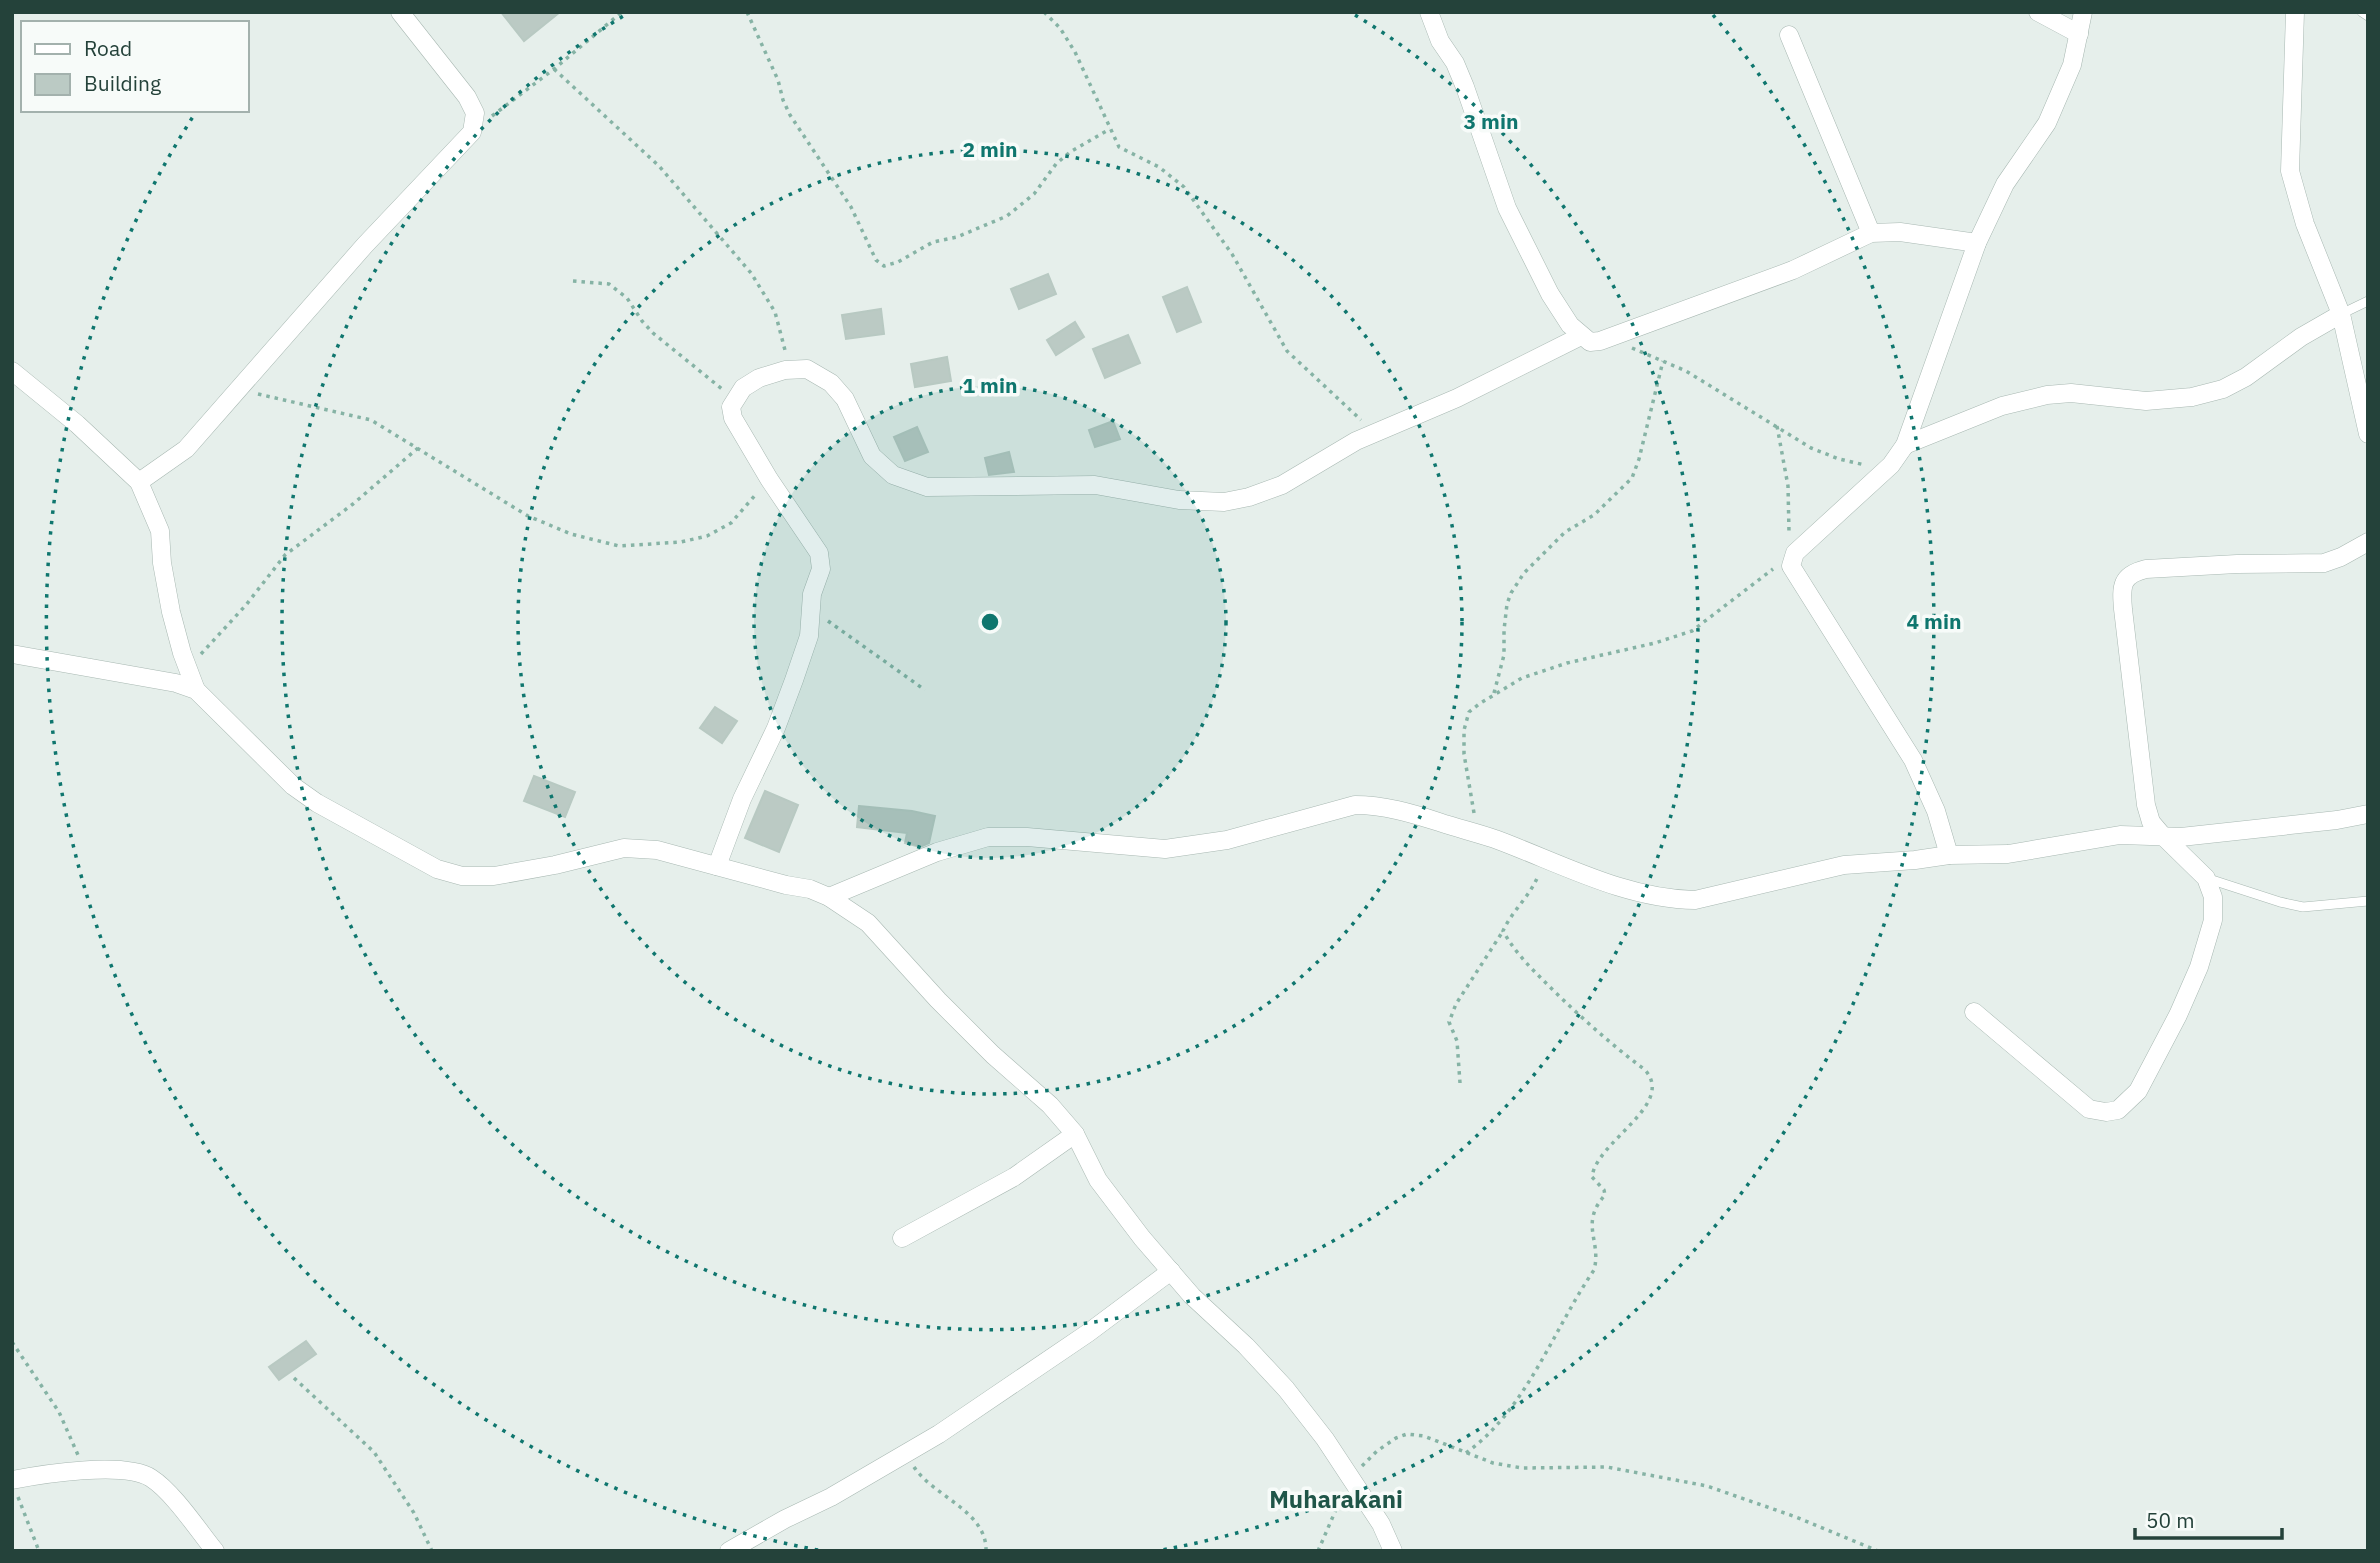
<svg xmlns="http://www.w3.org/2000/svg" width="2380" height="1563" font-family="'IBM Plex Sans',sans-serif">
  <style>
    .building { fill: #bbcac4; stroke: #b8c9c2; stroke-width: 2 }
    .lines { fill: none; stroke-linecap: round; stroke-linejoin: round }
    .service-casing { stroke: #a8b8b2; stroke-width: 10 }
    .minor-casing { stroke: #a8b8b2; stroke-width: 19 }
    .path { stroke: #86b3a5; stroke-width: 3.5; stroke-dasharray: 3.5 5; stroke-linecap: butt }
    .service { stroke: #fff; stroke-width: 9 }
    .minor { stroke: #fff; stroke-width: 18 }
    .ring { fill: none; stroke: #0f766e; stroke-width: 3.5; stroke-dasharray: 3.5 7 }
    .labels { text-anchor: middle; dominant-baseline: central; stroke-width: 7; stroke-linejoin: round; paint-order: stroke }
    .quarter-label { font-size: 24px; font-weight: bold; fill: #1f5548; stroke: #f7fbf9 }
    .centre { fill: #0f766e; stroke: #f7fbf9; stroke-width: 3.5 }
    .ring-label { font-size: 21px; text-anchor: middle; font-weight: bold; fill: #0f766e; stroke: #f7fbf9; stroke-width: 7; stroke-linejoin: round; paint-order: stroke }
  </style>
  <rect width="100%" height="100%" fill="#e6efeb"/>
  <!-- building -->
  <g class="building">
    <polygon points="501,12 560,12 524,41"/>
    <polygon points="1048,274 1056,294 1019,309 1011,289"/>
    <polygon points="1187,287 1201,322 1177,332 1163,297"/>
    <polygon points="881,309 884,334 846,339 842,315"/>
    <polygon points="1075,322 1084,337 1056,355 1047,340"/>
    <polygon points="1128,335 1140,363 1105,378 1093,349"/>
    <polygon points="947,357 951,381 915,387 911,364"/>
    <polygon points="1113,421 1120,439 1095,447 1089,430"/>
    <polygon points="917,427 928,452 905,461 894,437"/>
    <polygon points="1009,452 1014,472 989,475 985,458"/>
    <polygon points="715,707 737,721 722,743 700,728"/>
    <polygon points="534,776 575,792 565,817 524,801"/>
    <polygon points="765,791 798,805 779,852 745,838"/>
    <polygon points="859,806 912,811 935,816 929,843 920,847 905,843 907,833 857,827"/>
    <polygon points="306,1341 316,1354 279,1380 269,1367"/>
  </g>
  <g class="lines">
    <defs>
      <g id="service">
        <polyline points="2362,12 2368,16"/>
        <polyline points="2341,314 2368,301"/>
        <polyline points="2206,878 2280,902 2303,907 2368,901"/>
      </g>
      <g id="minor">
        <polyline points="1429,12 1440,41 1455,63 1465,87 1507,208 1550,294 1570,325 1590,342 1600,341 1793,270 1871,233 1900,232 1977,243"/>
        <polyline points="2038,12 2079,34"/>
        <polyline points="2295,12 2290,171 2305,224 2341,314 2368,434"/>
        <polyline points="1789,35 1871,233"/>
        <polyline points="12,371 77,424 139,482 160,531 162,563 171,612 182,653 196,690"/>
        <polyline points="1905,445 2002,406 2047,395 2071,393 2146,401 2192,397 2223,389 2246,377 2301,337 2341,314"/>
        <polyline points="139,482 186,449 365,245 472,132 475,113 467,97 400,12"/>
        <polyline points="12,654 176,683 196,690 293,786 317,803 437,869 462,876 494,876 555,865 624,848 657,850 786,885 810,889 829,897 868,923 938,1000 993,1055 1050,1105 1075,1134 1098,1180 1142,1238 1192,1296 1246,1346 1286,1389 1325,1439 1381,1524 1393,1551"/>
        <polyline points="1949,855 1936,811 1913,760 1791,566 1795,553 1891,465 1905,445 1977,243 2005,184 2047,123 2072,65 2083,12"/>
        <polyline points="717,866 742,799 776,728 794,680 809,636 812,594 821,569 819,553 769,479 733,418 731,407 743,388 759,378 785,370 807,369 831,383 845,399 872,456 893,475 927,487 1095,485 1179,500 1224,502 1249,497 1282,485 1356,441 1457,398 1581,336"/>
        <path d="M829 897 937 852 988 837H1027L1165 849 1227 840 1355 805C1384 805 1411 813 1439 822 1457 828 1477 833 1495 839 1560 863 1625 899 1695 900L1844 865 1915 860 1949 855 2008 854 2120 835 2181 837 2337 820 2368 814"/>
        <path d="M1974 1012 2089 1109 2106 1112 2118 1110 2138 1091 2178 1015 2199 967 2213 920V897L2206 878 2162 835 2151 822 2146 805 2123 609C2121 586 2121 575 2146 569L2237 564 2324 563 2341 557 2368 542"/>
        <polyline points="902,1238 1014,1177 1075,1134"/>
        <path d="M12 1480C43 1474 124 1461 151 1478 173 1492 198 1530 215 1551"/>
        <polyline points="729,1551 785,1519 831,1497 939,1434 1088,1333 1171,1271"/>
      </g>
    </defs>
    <!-- service casing -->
    <use href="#service" class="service-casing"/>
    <!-- minor casing -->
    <use href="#minor" class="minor-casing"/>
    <!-- path -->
    <g class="path">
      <polyline points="747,12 778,80 783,100 790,115 851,207 876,260 884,266 898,262 933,242 957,237 1007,216 1034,194 1056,164 1070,152 1110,129"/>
      <polyline points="1044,12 1060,28 1075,52 1119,147 1159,167 1184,187 1232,254 1287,351 1361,420"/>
      <polyline points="554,69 659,166 751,273 775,312 786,354"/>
      <polyline points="492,116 554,69 622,12"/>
      <polyline points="573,281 609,284 627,298 642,321 653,333 722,389"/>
      <polyline points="1632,348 1686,371 1811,448 1839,459 1865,465"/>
      <polyline points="258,394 371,420 528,516 571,534 619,546 681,542 707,536 731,523 757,493"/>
      <polyline points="1777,426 1788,486 1789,532"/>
      <polyline points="828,621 925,690"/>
      <polyline points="201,654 246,605 285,555 353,504 418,448"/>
      <polyline points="1494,693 1504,655 1504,630 1507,604 1511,593 1524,573 1565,532 1594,515 1632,478 1639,459 1663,361"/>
      <polyline points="1474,813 1464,754 1464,730 1469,712 1479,704 1522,678 1567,663 1655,643 1692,631 1773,569"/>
      <polyline points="1460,1083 1457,1041 1449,1022 1456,1004 1503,931"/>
      <polyline points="12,1342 59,1412 78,1455"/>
      <polyline points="294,1378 374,1452 414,1513 432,1551"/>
      <path d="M1466 1453C1527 1409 1553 1330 1594 1270 1602 1241 1579 1224 1605 1195L1604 1190 1592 1177C1596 1141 1678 1104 1644 1069 1613 1046 1584 1020 1556 993 1536 973 1517 956 1503 931 1512 911 1530 896 1538 876"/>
      <polyline points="1362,1466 1377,1451 1396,1438 1407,1434 1424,1436 1493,1463 1522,1468 1607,1467 1707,1486 1796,1517 1878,1551"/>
      <path d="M914 1467C934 1497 987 1511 986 1551"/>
      <polyline points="18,1497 39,1551"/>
      <polyline points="1318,1551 1341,1498"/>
    </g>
    <!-- service -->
    <use href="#service" class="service"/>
    <!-- minor -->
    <use href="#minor" class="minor"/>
  </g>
  <!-- distance rings -->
  <circle cx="990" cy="622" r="236" fill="#0f766e" fill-opacity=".12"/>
  <g class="ring">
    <circle cx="990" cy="622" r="236"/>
    <circle cx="990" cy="622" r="472"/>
    <path d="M1355 15A708 708 0 1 1 625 15"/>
    <path d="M818 1550A944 944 0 0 1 194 115M1713 15A944 944 0 0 1 1162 1550"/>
  </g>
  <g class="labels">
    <!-- quarter labels -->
    <g class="quarter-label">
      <text x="1336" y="1499">Muharakani</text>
    </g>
  </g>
  <circle cx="990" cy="622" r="10" class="centre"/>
  <g class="ring-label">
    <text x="1491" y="129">3 min</text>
    <text x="990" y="157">2 min</text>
    <text x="990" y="393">1 min</text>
    <text x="1934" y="629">4 min</text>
  </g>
  <!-- border -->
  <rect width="2380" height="1563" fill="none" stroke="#24423a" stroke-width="28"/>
  <!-- legend -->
  <rect x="21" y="21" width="228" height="91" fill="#f7fbf9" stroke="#a3b1ad" stroke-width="2"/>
  <rect x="35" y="44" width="35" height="10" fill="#ffffff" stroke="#a3b1ad" stroke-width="2"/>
  <text x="84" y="56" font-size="21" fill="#24423a">Road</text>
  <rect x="35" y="74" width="35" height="21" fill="#bbcac4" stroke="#a3b1ad" stroke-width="2"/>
  <text x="84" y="91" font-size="21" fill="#24423a">Building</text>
  <!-- scale -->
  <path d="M2135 1528v10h147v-10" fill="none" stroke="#24423a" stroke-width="3.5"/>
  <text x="2146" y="1528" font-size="21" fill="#24423a" stroke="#f7fbf9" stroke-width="5" paint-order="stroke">50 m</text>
</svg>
